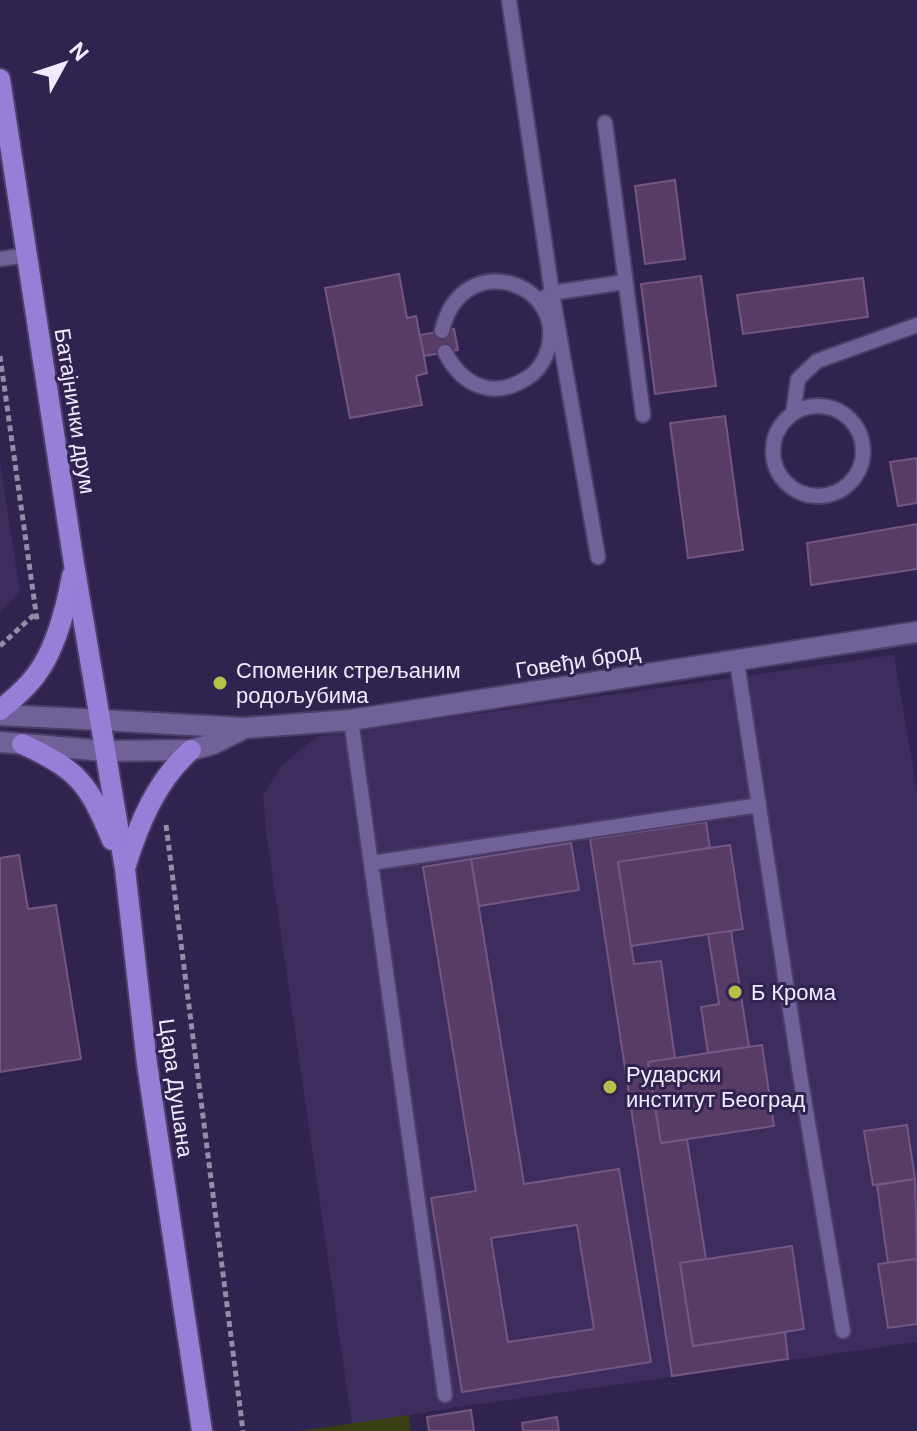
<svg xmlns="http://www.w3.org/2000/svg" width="917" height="1431" font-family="'DM Sans',sans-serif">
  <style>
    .built { fill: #3c2d5e }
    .green { fill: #3a3f11 }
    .building { fill: #593c66; stroke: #745682; stroke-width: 2; fill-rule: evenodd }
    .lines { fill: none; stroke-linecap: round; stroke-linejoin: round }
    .service-casing { stroke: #4c3f67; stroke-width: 18 }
    .minor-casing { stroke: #4c3f67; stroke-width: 24 }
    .tertiary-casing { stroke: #4c3f67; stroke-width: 24 }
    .secondary-casing { stroke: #4c3f67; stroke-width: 24 }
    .path { stroke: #958caa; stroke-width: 5; stroke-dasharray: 6 4; stroke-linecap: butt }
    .service { stroke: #706299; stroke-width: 14 }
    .minor { stroke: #706299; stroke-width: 20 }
    .tertiary { stroke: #706299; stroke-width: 20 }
    .secondary { stroke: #977ed6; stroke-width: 20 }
    .poi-dot { fill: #b4c24a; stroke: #31234f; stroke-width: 3 }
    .labels { text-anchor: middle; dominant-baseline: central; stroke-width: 6; stroke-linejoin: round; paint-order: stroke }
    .street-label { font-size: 22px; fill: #f0ecfd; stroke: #31234f }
    .poi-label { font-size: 22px; fill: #f0ecfd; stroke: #31234f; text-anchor: start }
  </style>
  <rect width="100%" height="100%" fill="#31234f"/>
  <!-- built -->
  <g class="built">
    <polygon points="0,462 20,592 0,611"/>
    <polygon points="894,655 917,791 917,1342 438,1410 352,1424 266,831 263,795 283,764 318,736"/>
  </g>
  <!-- green -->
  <polygon class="green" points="409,1415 411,1431 300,1431"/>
  <!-- building -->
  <g class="building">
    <polygon points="675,180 685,259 645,264 635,186"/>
    <polygon points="399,274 407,318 416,316 427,373 416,376 422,405 350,418 325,288"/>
    <polygon points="701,276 716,386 655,394 641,284"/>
    <polygon points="863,278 868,317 743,334 737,295"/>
    <polygon points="454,329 458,350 424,356 420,335"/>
    <polygon points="725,416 743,550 688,558 670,423"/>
    <polygon points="917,458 917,503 898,506 890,462"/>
    <polygon points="917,524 917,569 811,585 807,543"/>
    <polygon points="706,822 710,848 618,862 634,964 661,961 675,1058 648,1062 661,1143 687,1139 706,1259 680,1263 693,1346 785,1332 788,1359 672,1376 590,839"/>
    <polygon points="571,843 579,890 479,906 471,859"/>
    <polygon points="730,845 743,929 631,946 618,862"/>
    <polygon points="19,855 28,909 56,905 81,1059 0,1072 0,858"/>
    <path d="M471 859 524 1184 619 1169 651 1362 462 1392 431 1198 476 1191 423 867ZM577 1225 594 1329 508 1342 491 1238Z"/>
    <polygon points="731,931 749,1047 708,1053 701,1007 719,1004 708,934"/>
    <polygon points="762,1045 774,1126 661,1143 648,1062"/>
    <polygon points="907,1125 915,1179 873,1185 864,1131"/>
    <polygon points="915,1179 917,1259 888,1263 877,1185"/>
    <polygon points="792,1246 804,1329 693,1346 680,1263"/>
    <polygon points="917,1259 917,1324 888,1328 878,1264"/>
    <polygon points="471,1410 474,1431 429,1431 427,1417"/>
    <polygon points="557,1417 559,1431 523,1431 522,1423"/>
  </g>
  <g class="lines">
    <defs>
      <g id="service">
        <polyline points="509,0 552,293 598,557"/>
        <polyline points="605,123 643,415"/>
        <polyline points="0,259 27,255"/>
        <polyline points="545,297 552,293 625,282"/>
        <path d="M442 331C461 245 573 283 546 355 542 364 536 373 527 378 513 387 496 392 480 386 463 380 453 368 445 352"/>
        <circle cx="818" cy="451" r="45"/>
        <polyline points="793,413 798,379 817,361 917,325"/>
        <polyline points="737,662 800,1075 843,1331"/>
        <polyline points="351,720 445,1395"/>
        <polyline points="371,863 759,805"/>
      </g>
      <g id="minor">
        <polyline points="101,720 244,728 351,720 917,632"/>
        <polyline points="105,751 191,750 213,744 241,730"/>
      </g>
      <g id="tertiary">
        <polyline points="0,715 101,720"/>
        <polyline points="0,742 105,751"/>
      </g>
      <g id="secondary">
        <polyline points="0,79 74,564 125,869 147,1064 202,1431"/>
        <path d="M0 710C13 699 26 689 36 675 56 649 66 608 72 576"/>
        <path d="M22 744C79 770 88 783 112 840"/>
        <path d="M126 865C139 823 157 780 191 750"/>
      </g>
    </defs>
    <!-- service casing -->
    <use href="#service" class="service-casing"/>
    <!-- minor casing -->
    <use href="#minor" class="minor-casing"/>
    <!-- tertiary casing -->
    <use href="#tertiary" class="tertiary-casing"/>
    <!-- secondary casing -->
    <use href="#secondary" class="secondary-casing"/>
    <!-- path -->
    <g class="path">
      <polyline points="0,356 37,620"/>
      <polyline points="0,646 36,613"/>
      <polyline points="166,825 243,1431"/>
    </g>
    <!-- service -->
    <use href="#service" class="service"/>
    <!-- minor -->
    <use href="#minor" class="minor"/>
    <!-- tertiary -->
    <use href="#tertiary" class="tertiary"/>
    <!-- secondary -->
    <use href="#secondary" class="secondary"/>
  </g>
  <!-- markers -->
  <g class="poi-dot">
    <circle cx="220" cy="683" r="8"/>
    <circle cx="735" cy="992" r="8"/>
    <circle cx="610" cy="1087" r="8"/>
  </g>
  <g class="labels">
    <!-- street labels -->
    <g class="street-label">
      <text transform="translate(75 411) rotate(81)">Батајнички друм</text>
      <text transform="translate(578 661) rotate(-9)">Говеђи брод</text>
      <text transform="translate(176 1088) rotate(82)">Цара Душана</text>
    </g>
    <!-- poi labels -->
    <g class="poi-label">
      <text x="236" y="670">Споменик стрељаним<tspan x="236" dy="25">родољубима</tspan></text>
      <text x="751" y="992">Б Крома</text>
      <text x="626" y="1074">Рударски<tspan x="626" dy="25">институт Београд</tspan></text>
    </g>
  </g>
  <!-- north arrow -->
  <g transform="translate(64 64) rotate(50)" stroke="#31234f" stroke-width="6" paint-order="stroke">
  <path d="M0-6L14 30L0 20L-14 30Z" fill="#f0ecfd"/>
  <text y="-12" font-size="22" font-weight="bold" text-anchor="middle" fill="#f0ecfd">N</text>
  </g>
</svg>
